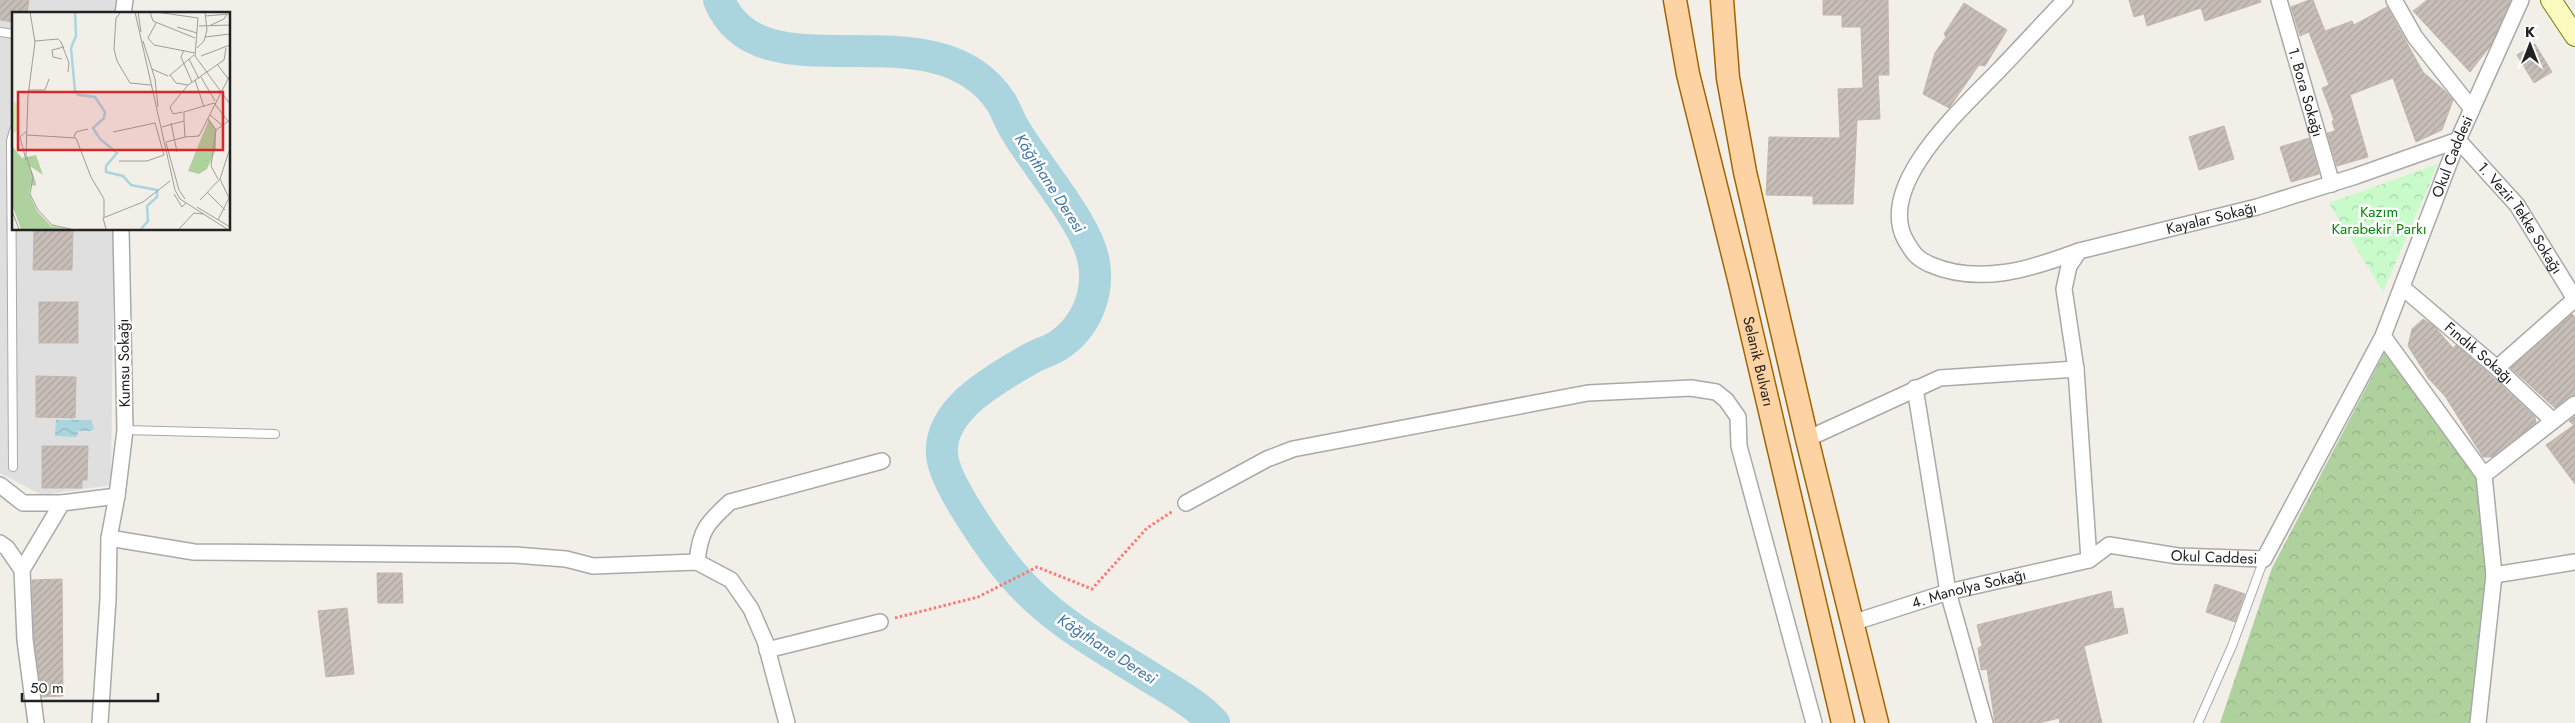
<svg xmlns="http://www.w3.org/2000/svg" width="2575" height="723" font-family="Jost,sans-serif">
  <style>
    .residential { fill: #e0dfdf }
    .forest { fill: url(#forest-crowns) }
    .park { fill: url(#park-crowns) }
    .water { fill: url(#water-waves) }
    .lines { fill: none; stroke-linecap: round; stroke-linejoin: round }
    .river { stroke: #aad5df; stroke-width: 32 }
    .building { fill: url(#building-hatch); stroke: #c4b5ab }
    .service-casing { stroke: #a9a9a9; stroke-width: 10 }
    .minor-casing { stroke: #a9a9a9; stroke-width: 18 }
    .secondary-casing { stroke: #757e04; stroke-width: 22 }
    .primary-casing { stroke: #a06500; stroke-width: 25 }
    .path { stroke: #fb7a71; stroke-width: 3; stroke-dasharray: 2.5 2.5; stroke-linecap: butt }
    .service { stroke: #fff; stroke-width: 8 }
    .minor { stroke: #fff; stroke-width: 15 }
    .secondary { stroke: #fafabf; stroke-width: 20 }
    .primary { stroke: #fdd3a3; stroke-width: 22 }
    .labels { text-anchor: middle; dominant-baseline: central; stroke-width: 5; stroke-linejoin: round; paint-order: stroke }
    .street-label { font-size: 15px; fill: #222; stroke: #fff }
    .park-label { font-size: 15px; fill: #0b8511; stroke: #fff }
    .water-label { font-size: 16px; font-style: italic; fill: #4678a4; stroke: #fff }
    .inset-river { fill: none; stroke: #aad5df; stroke-width: 2.5 }
    .inset-road { fill: none; stroke: #9f9d99; stroke-width: 1 }
    .view { fill: #d62828; fill-opacity: 0.15; stroke: #d62828; stroke-width: 2.5 }
    .inset-edge { fill: none; stroke: #222; stroke-width: 2.5 }
  </style>
  <defs>
    <pattern id="forest-crowns" width="20" height="18" patternUnits="userSpaceOnUse" patternTransform="scale(1.25)"><rect width="20" height="18" fill="#afd19e"/><path d="M2 6a3 3 0 1 1 6 0M12 15a3 3 0 1 1 6 0" fill="none" stroke="#96b388"/></pattern>
    <pattern id="park-crowns" width="20" height="18" patternUnits="userSpaceOnUse" patternTransform="scale(1.25)"><rect width="20" height="18" fill="#c8faca"/><path d="M2 6a3 3 0 1 1 6 0M12 15a3 3 0 1 1 6 0" fill="none" stroke="#acd6ad"/></pattern>
    <pattern id="water-waves" width="16" height="10" patternUnits="userSpaceOnUse" patternTransform="scale(1.25)"><rect width="16" height="10" fill="#aad5df"/><path d="M0 5q4-4 8 0t8 0" fill="none" stroke="#92b7bf"/></pattern>
    <pattern id="building-hatch" width="6" height="6" patternUnits="userSpaceOnUse" patternTransform="scale(1.25)"><rect width="6" height="6" fill="#c7beb8"/><path d="M-1 1l2-2M0 6l6-6M5 7l2-2" fill="none" stroke="#aba39e"/></pattern>
  </defs>
  <rect width="100%" height="100%" fill="#f2efe9"/>
  <!-- residential -->
  <polygon class="residential" points="0,0 118,0 117,14 14,14 14,229 114,229 111,485 42,495 0,473"/>
  <!-- forest -->
  <polygon class="forest" points="2389,344 2484,475 2494,575 2477,723 2220,723 2272,568"/>
  <!-- park -->
  <polygon class="park" points="2438,164 2383,292 2329,203"/>
  <!-- water -->
  <polygon class="water" points="56,420 91,420 94,429 91,431 78,431 77,437 55,436"/>
  <g class="lines">
    <!-- river -->
    <path class="river" d="M719 0C760 102 934 0 1001 102 1006 110 1009 120 1014 128 1035 165 1089 225 1094 263 1099 294 1086 327 1059 345 1050 351 1038 354 1028 360 995 379 938 410 942 455 944 483 993 552 1013 575 1052 621 1102 647 1153 679 1174 692 1196 704 1214 723"/>
  </g>
  <!-- building -->
  <g class="building">
    <polygon points="0,0 29,0 27,14 14,14 14,22 0,20"/>
    <polygon points="1823,0 1888,0 1889,75 1878,75 1880,119 1857,120 1853,204 1813,204 1813,196 1766,195 1769,137 1840,138 1838,89 1863,88 1861,27 1842,27 1842,15 1823,15"/>
    <polygon points="2129,0 2260,0 2261,2 2205,21 2201,8 2147,26 2144,14 2134,17"/>
    <polygon points="2309,0 2313,0 2325,31 2352,21 2354,25 2387,7 2423,72 2445,91 2453,100 2442,130 2416,142 2393,78 2350,95 2368,157 2337,166 2327,133 2335,131 2332,121 2334,120 2322,88 2329,85 2309,32 2300,36 2291,7"/>
    <polygon points="2427,0 2511,0 2491,45 2470,72 2413,11"/>
    <polygon points="1964,3 2007,30 1985,66 1979,65 1949,108 1923,94 1935,53 1946,37 1944,34"/>
    <polygon points="2535,44 2552,72 2534,83 2517,55"/>
    <polygon points="2224,126 2234,159 2199,170 2189,137"/>
    <polygon points="2309,138 2319,174 2291,182 2280,147"/>
    <polygon points="34,229 73,229 72,270 33,270"/>
    <rect x="39" y="302" width="39" height="41"/>
    <polygon points="2572,314 2575,317 2575,395 2555,408 2511,368"/>
    <polygon points="2423,319 2434,326 2453,348 2456,345 2486,371 2535,417 2536,423 2492,457 2483,457 2445,396 2429,379 2408,346 2412,329"/>
    <polygon points="36,376 76,377 75,418 36,417"/>
    <polygon points="2575,416 2575,484 2546,445 2574,425 2569,421"/>
    <polygon points="42,446 88,446 87,480 82,480 82,488 42,488"/>
    <polygon points="377,573 402,573 403,603 378,603"/>
    <polygon points="62,579 63,696 42,697 34,639 32,580"/>
    <polygon points="2215,584 2245,594 2235,622 2206,612"/>
    <polygon points="2111,591 2114,609 2123,608 2128,633 2084,646 2102,723 2060,723 2059,718 2039,723 1995,723 1987,669 1981,670 1978,648 1982,646 1977,625"/>
    <polygon points="347,608 354,674 326,677 318,611"/>
  </g>
  <g class="lines">
    <defs>
      <g id="service">
        <polyline points="0,32 14,34"/>
        <polyline points="125,430 275,434"/>
        <polyline points="13,467 11,141 14,130"/>
        <polyline points="2198,723 2232,646 2264,559"/>
      </g>
      <g id="minor">
        <path d="M2065 0C2043 23 2022 46 2000 69 1965 106 1874 185 1906 241 1914 254 1915 257 1929 264 1979 286 2031 269 2079 251"/>
        <path id="s1" d="M2279 0 2332 184"/>
        <polyline points="2394,0 2415,37 2472,109"/>
        <polyline points="123,14 125,0"/>
        <path id="s2" d="M2403 288 2497 368 2552 420"/>
        <polyline points="2383,336 2484,475 2494,575 2478,723"/>
        <polyline points="2497,368 2575,299"/>
        <path id="s3" d="M2076 369 2064 289 2069 266 2079 251 2257 207 2356 176 2458 140 2517 205 2575 299"/>
        <polyline points="1915,388 1948,592 1985,723"/>
        <path id="s4" d="M1807 439 1940 378 2076 369 2089 560 2109 545 2178 556 2264 559 2383 336 2458 140 2521 0"/>
        <polyline points="2484,475 2575,404"/>
        <polyline points="0,485 23,503 62,503"/>
        <polyline points="1186,503 1267,459 1293,449 1588,393 1691,388 1716,392 1726,400 1738,417 1739,446 1814,723"/>
        <polyline points="109,538 194,552 515,555 566,559 593,566 697,562 731,580 751,609 765,641 787,723"/>
        <polyline points="0,543 7,548 22,570"/>
        <path d="M697 562C700 530 707 523 730 502L882 461"/>
        <polyline points="2494,575 2575,562"/>
        <path id="s5" d="M1852 623 1948 592 2089 560"/>
        <polyline points="767,650 880,622"/>
        <polyline points="36,723 25,640 22,570 62,503 117,496"/>
        <polyline points="100,723 108,599 109,538 117,496 125,430 121,229"/>
      </g>
      <polyline id="secondary" points="2551,0 2575,36"/>
      <g id="primary">
        <path id="s6" d="M1675 0 1688 74 1740 283 1843 723"/>
        <polyline points="1722,0 1728,78 1745,172 1807,439 1877,723"/>
      </g>
    </defs>
    <!-- service casing -->
    <use href="#service" class="service-casing"/>
    <!-- minor casing -->
    <use href="#minor" class="minor-casing"/>
    <!-- secondary casing -->
    <use href="#secondary" class="secondary-casing"/>
    <!-- primary casing -->
    <use href="#primary" class="primary-casing"/>
    <!-- path -->
    <polyline class="path" points="895,618 978,597 1037,567 1092,589 1147,528 1173,511"/>
    <!-- service -->
    <use href="#service" class="service"/>
    <!-- minor -->
    <use href="#minor" class="minor"/>
    <!-- secondary -->
    <use href="#secondary" class="secondary"/>
    <!-- primary -->
    <use href="#primary" class="primary"/>
  </g>
  <g class="labels">
    <!-- street labels -->
    <g class="street-label">
      <text stroke="none"><textPath href="#s1" startOffset="96">1. Bora Sokağı</textPath></text>
      <text stroke="none"><textPath href="#s4" startOffset="1100">Okul Caddesi</textPath></text>
      <text stroke="none"><textPath href="#s3" startOffset="259">Kayalar Sokağı</textPath></text>
      <text stroke="none"><textPath href="#s3" startOffset="618">1. Vezir Tekke Sokağı</textPath></text>
      <text stroke="none"><textPath href="#s2" startOffset="100">Fındık Sokağı</textPath></text>
      <text stroke="none"><textPath href="#s6" startOffset="371">Selanik Bulvarı</textPath></text>
      <text transform="translate(124 363) rotate(-91)">Kumsu Sokağı</text>
      <text stroke="none"><textPath href="#s4" startOffset="605">Okul Caddesi</textPath></text>
      <text stroke="none"><textPath href="#s5" startOffset="122">4. Manolya Sokağı</textPath></text>
    </g>
    <!-- park labels -->
    <g class="park-label">
      <text x="2379" y="212">Kazım<tspan x="2379" dy="17">Karabekir Parkı</tspan></text>
    </g>
    <!-- water labels -->
    <g class="water-label">
      <text transform="translate(1050 183) rotate(57)">Kâğıthane Deresi</text>
      <text transform="translate(1107 649) rotate(33)">Kâğıthane Deresi</text>
    </g>
  </g>
  <!-- overview -->
  <g transform="translate(12 12)">
    <rect width="218" height="218" fill="#f2efe9"/>
    <path d="M2 90 5 91 6 118 0 122Z" fill="#cfebb0"/>
    <path d="M197 107 204 118V137L195 157 187 162 176 159ZM0 134 10 146 24 143 31 163 18 154 24 171V174L19 173 17 181 25 199 39 214 56 217H9L0 193Z" fill="#afd19e"/>
    <path class="inset-river" d="M63 0 64 24 59 36 63 79 67 83 83 85 93 100 92 106 81 116 88 127 105 141 94 154V160L111 164 119 173 145 178V185L135 194 136 209 129 217"/>
    <path class="inset-road" d="M18 0 23 30 16 84 14 143 21 165 18 182 26 198 40 213 59 217M109 0 104 6 102 37 105 49 118 71 139 73M123 0 163 178 168 187 215 217M126 0 129 20M138 0 141 9 183 26M144 0 186 6 183 44 218 92M193 4 218 2M144 11 136 26 142 33 183 41M199 13 212 7 215 2M187 14 218 13M165 15 185 21M193 25 218 22M23 29 46 27 49 30 57 51 56 60M131 29 143 67 146 95M185 36 192 29 195 18 193 0M172 38 169 45 180 70M189 44 218 33M50 47 41 45 40 38 52 35M177 47 187 67M205 52 218 69M140 57 156 64M158 63 164 71 176 73 212 48 214 36M157 64 182 43M189 65 203 89M183 68 192 95M16 78H33L37 67M171 100 161 102 158 95 176 73M198 103 210 113M196 107 204 118 199 154 206 167M172 109V100L202 91 216 109M159 111 165 140M150 115 172 109 173 125 187 124 218 63M204 118 218 108M101 120 143 111 152 143M15 123 64 126 79 165 92 187V205M62 125 64 120 76 117M154 130 173 125M154 131 167 178 173 187M14 148 8 125 15 119M107 149H135L152 143M208 167 218 136M195 180 213 198M162 182 170 195 174 191M188 188 208 167 217 186 206 208M185 195 218 215M0 199 7 217M94 217 91 206 131 190 158 169M167 217 182 201 191 202"/>
    <path class="view" d="M6 80H211V138H6Z"/>
    <rect width="218" height="218" class="inset-edge"/>
  </g>
  <!-- north arrow -->
  <g transform="translate(2530 45)" stroke="#ffffff" stroke-width="4" paint-order="stroke">
  <path d="M0-4L9 19L0 12L-9 19Z" fill="#222222"/>
  <text y="-8" font-size="14" font-weight="bold" text-anchor="middle" fill="#222222">K</text>
  </g>
  <!-- scale -->
  <path d="M22 693v8h136v-8" fill="none" stroke="#222222" stroke-width="2.5"/>
  <text x="30" y="693" font-size="15" fill="#222222" stroke="#ffffff" stroke-width="4" paint-order="stroke">50 m</text>
</svg>
